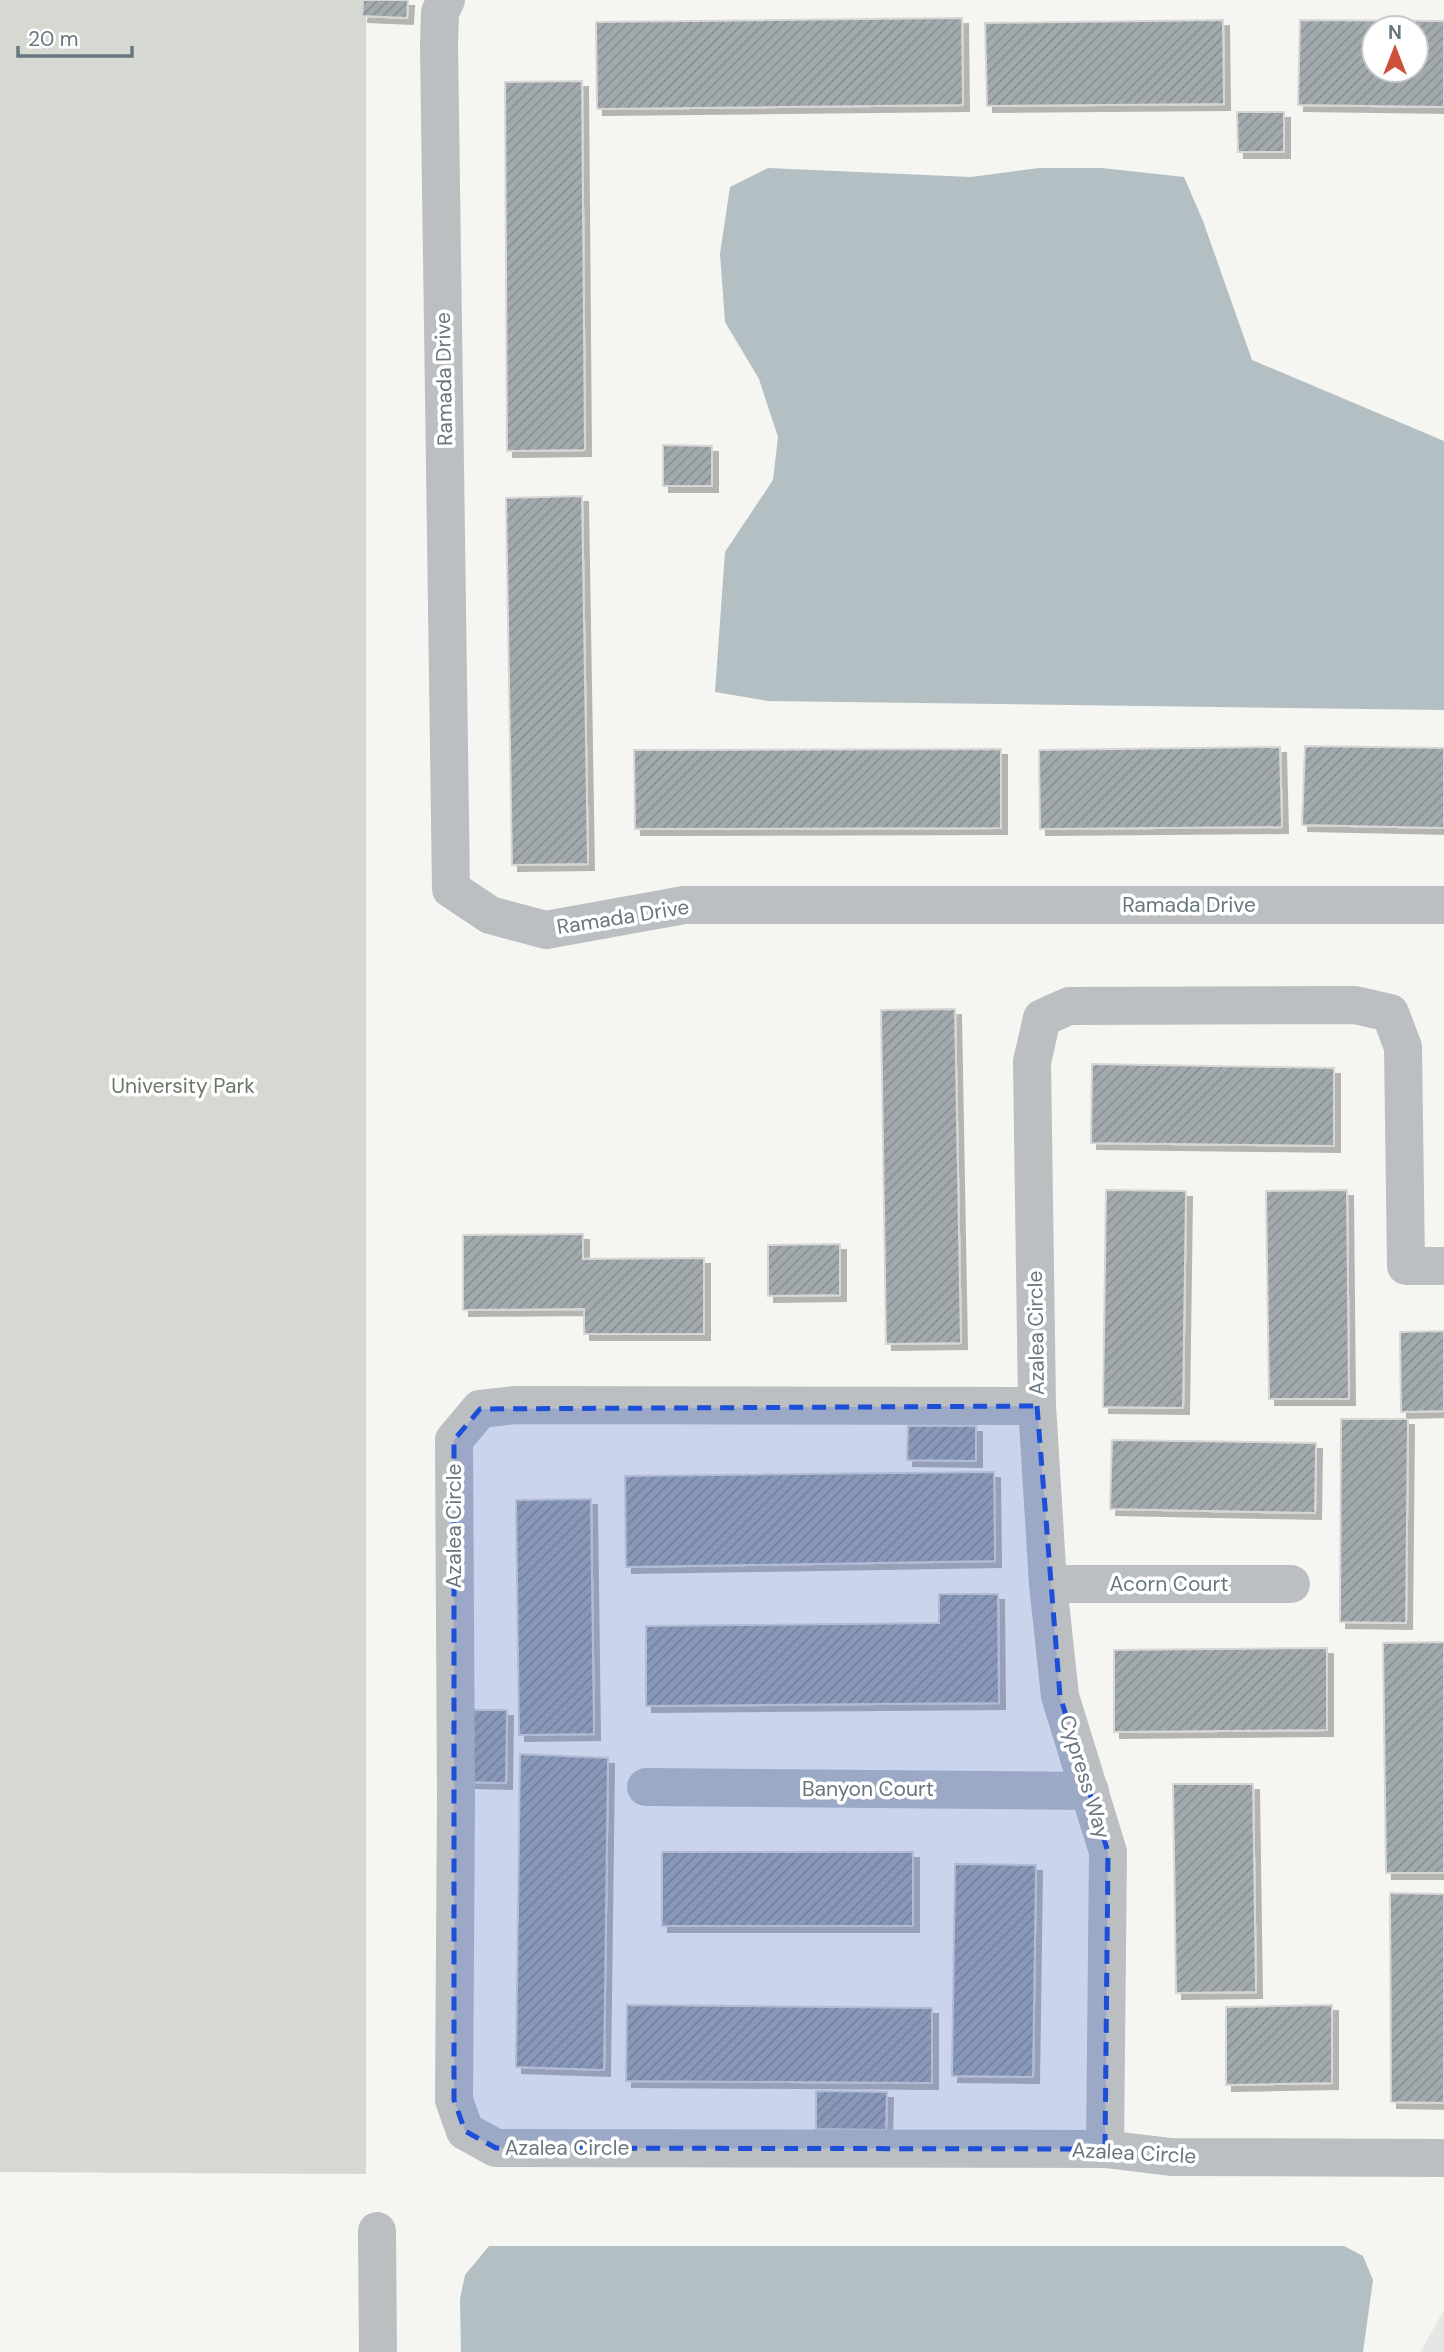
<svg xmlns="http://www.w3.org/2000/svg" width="1444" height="2352" font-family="'DM Sans',sans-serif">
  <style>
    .built { fill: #e6e6e5 }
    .green { fill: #d5d9d2 }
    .water { fill: #b3bfc2 }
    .building { fill: url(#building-hatch); stroke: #d6d6d5; stroke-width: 2; fill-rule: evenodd; filter: url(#shadow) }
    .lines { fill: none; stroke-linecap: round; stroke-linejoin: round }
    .minor { stroke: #bbbfc2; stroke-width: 38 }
    .marked { fill: #1d4ed8; fill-opacity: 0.2; stroke: #1d4ed8; stroke-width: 5; stroke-dasharray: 14 9; stroke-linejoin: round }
    .labels { text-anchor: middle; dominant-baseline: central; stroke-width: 7; stroke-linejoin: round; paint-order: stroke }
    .street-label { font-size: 21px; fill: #68777f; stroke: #fff }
    .park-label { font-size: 21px; fill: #6b7766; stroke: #fff }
  </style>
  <defs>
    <pattern id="building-hatch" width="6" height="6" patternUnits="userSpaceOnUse" patternTransform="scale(1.75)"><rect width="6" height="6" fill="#a3aaae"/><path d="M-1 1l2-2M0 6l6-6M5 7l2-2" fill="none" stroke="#898f93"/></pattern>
    <filter id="shadow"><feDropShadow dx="6" dy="6" stdDeviation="0" flood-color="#0004"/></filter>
  </defs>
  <rect width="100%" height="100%" fill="#f5f5f2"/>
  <!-- built -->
  <polygon class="built" points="1444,2310 1444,2352 1420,2352"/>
  <!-- green -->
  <polygon class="green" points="0,0 366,0 366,2174 0,2172"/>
  <!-- water -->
  <g class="water">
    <polygon points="768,168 971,177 1039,168 1102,168 1184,177 1203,221 1252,360 1444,441 1444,710 768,701 715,692 725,552 773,480 778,437 759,379 725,322 720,254 730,187"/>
    <polygon points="489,2246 1344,2246 1363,2256 1373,2280 1363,2352 461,2352 460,2299 465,2275"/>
  </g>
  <!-- building -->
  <g class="building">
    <polygon points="363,0 408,0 407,18 362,16"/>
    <polygon points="962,18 963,105 597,109 596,22"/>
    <polygon points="1223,20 1224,104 987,106 985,23"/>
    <path d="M1300 20 1444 21V107L1298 105ZM1374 28H1416V70H1374Z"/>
    <polygon points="582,81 585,450 507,451 505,82"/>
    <polygon points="1237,112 1284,112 1284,152 1238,152"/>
    <polygon points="663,445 712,446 712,486 663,486"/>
    <polygon points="582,496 588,864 512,865 506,498"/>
    <polygon points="1305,746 1444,748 1444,828 1302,825"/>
    <polygon points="1280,747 1282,827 1040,829 1039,750"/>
    <polygon points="1001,749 1001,828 635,829 634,750"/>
    <polygon points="955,1009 961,1343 886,1344 881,1010"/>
    <polygon points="1092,1064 1334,1068 1334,1146 1091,1143"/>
    <polygon points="1106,1190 1186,1191 1183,1408 1103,1407"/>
    <polygon points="1347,1190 1349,1399 1269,1399 1266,1191"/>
    <polygon points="583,1234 583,1259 704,1258 704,1334 584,1334 584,1309 463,1310 463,1235"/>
    <polygon points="840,1244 840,1295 768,1296 768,1245"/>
    <polygon points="1444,1331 1444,1411 1401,1412 1400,1332"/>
    <polygon points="1341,1419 1408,1419 1406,1623 1340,1622"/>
    <polygon points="908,1426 976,1426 976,1461 907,1460"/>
    <polygon points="1112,1440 1316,1443 1315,1513 1110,1509"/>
    <polygon points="994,1472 995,1561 626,1567 625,1476"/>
    <polygon points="591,1499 594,1734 519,1735 516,1500"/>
    <polygon points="939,1594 998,1594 999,1703 646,1706 646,1626 939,1623"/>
    <polygon points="1444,1642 1444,1873 1386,1873 1383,1643"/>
    <polygon points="1327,1648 1327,1730 1114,1732 1114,1650"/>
    <polygon points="470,1710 507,1710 506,1783 470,1782"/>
    <polygon points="520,1754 608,1758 604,2070 516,2067"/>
    <polygon points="1173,1784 1253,1784 1256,1992 1176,1993"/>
    <rect x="662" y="1852" width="251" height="74"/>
    <polygon points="955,1864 1036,1865 1033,2077 952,2076"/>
    <polygon points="1390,1893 1444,1894 1444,2103 1391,2102"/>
    <polygon points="627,2005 932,2008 932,2083 626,2081"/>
    <polygon points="1332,2005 1332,2083 1226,2085 1226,2007"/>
    <polygon points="816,2091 887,2092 886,2130 816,2129"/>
  </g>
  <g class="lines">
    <!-- minor -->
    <g class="minor">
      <polyline points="446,0 440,12 439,45 451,889 490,915 546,930 684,905 1444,905"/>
      <polyline points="1037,1406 516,1405 480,1409 454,1440 456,1798 454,2100 465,2131 496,2148 1105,2149 1171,2157 1444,2158"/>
      <polyline points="1048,1584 1291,1584"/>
      <polyline points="646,1787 1090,1791"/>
      <polyline points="1105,2149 1108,1852 1060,1696 1048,1584 1037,1406 1032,1062 1042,1018 1069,1006 1355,1005 1390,1013 1403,1047 1406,1266 1444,1266"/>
      <polyline points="377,2231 378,2352"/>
    </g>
  </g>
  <!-- marked area -->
  <path class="marked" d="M1037 1406 1060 1696 1108 1852 1105 2149 496 2148 465 2131 454 2100V1440L480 1409Z"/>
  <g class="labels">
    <!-- street labels -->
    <g class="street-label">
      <text transform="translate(444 379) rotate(-91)">Ramada Drive</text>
      <text x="1189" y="905">Ramada Drive</text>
      <text transform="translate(623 917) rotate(-9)">Ramada Drive</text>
      <text transform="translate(1036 1333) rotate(-91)">Azalea Circle</text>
      <text transform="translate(454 1526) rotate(-90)">Azalea Circle</text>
      <text x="1169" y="1584">Acorn Court</text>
      <text transform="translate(1085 1777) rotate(73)">Cypress Way</text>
      <text x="868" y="1789">Banyon Court</text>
      <text x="567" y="2148">Azalea Circle</text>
      <text transform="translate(1134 2153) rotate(3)">Azalea Circle</text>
    </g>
    <!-- park labels -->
    <g class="park-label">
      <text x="183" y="1086">University Park</text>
    </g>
  </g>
  <!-- north arrow -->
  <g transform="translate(1395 49)"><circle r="33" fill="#ffffff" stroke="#c3c9cc" stroke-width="2"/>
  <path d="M0-5L12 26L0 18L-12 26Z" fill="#cd503a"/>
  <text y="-10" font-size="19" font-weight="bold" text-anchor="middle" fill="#68777f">N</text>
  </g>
  <!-- scale -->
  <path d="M18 46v10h114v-10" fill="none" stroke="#68777f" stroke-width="3.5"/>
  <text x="28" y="46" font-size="21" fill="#68777f" stroke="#ffffff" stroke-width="5" paint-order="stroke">20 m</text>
</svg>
